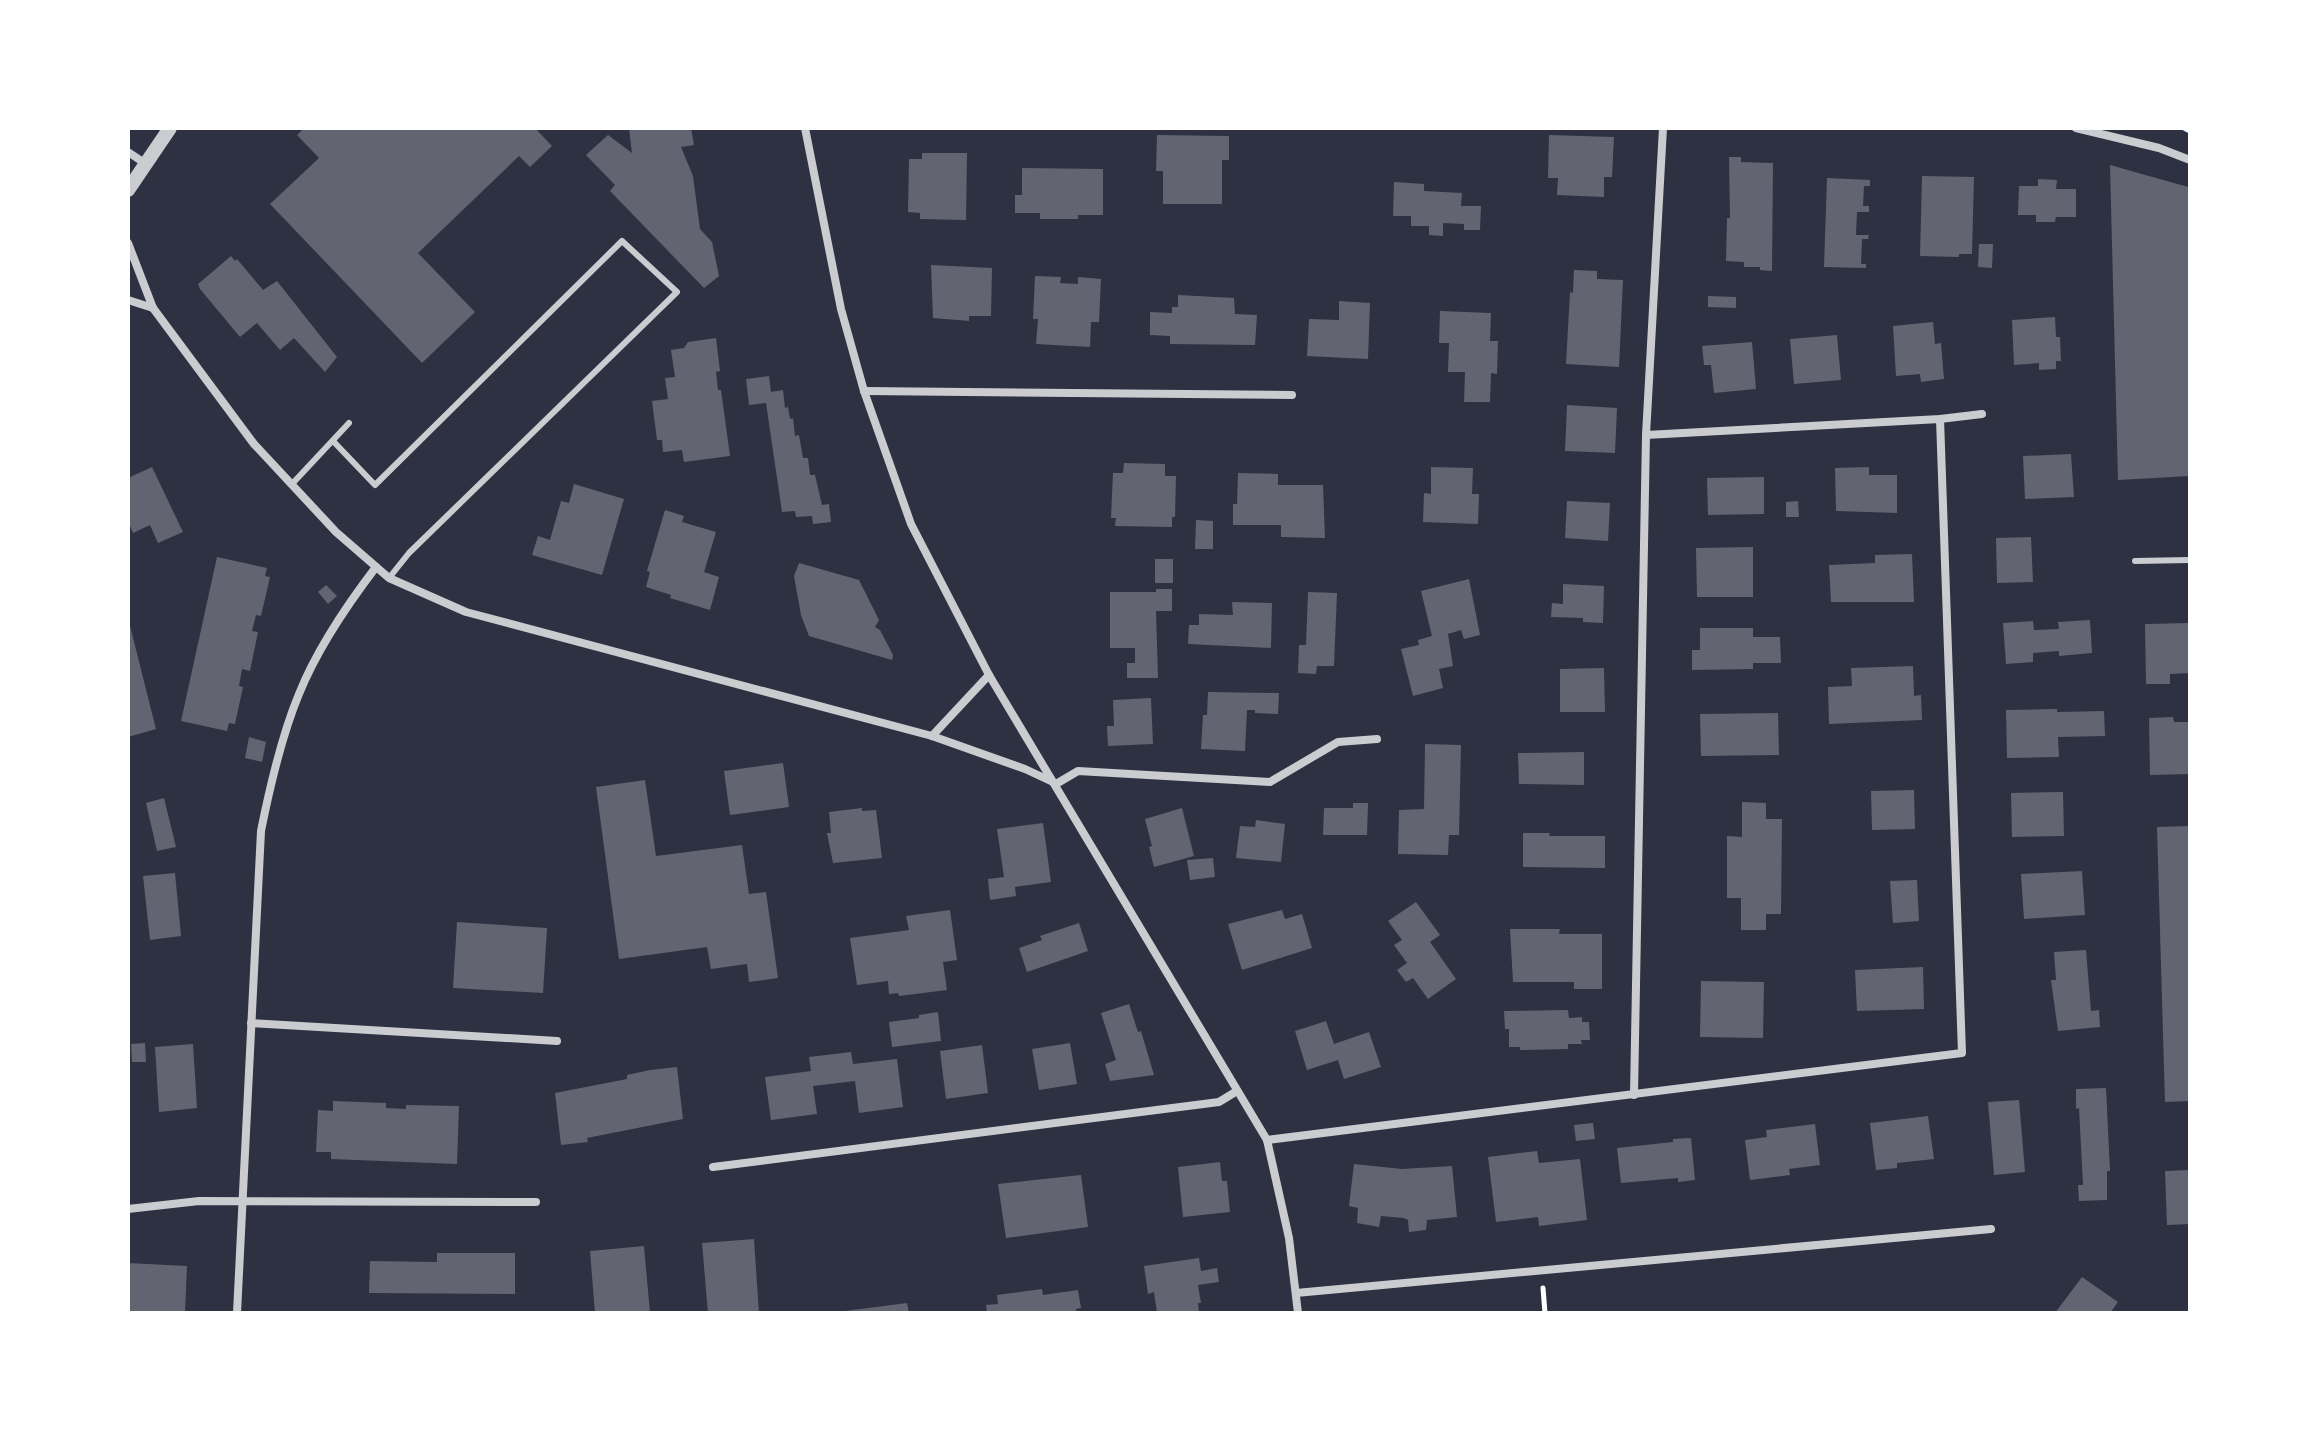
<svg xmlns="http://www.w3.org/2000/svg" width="2318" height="1441" font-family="'Public Sans',sans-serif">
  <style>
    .building { fill: #626471 }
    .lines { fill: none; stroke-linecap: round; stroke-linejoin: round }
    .path { stroke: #fff; stroke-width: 5 }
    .service { stroke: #caccd0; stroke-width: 6 }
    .minor { stroke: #caccd0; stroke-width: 8 }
    .tertiary { stroke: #caccd0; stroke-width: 14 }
  </style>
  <rect width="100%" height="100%" fill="#2d3142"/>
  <!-- building -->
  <g class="building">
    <polygon points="304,128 535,128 552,146 530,167 519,156 418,253 475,312 422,363 270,204 319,158 297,135"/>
    <polygon points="629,128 691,128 694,145 681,147 693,176 700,229 712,242 719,276 704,288 610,191 615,185 586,155 608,135 632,153"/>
    <polygon points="1157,135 1229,136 1229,160 1222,160 1222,204 1163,204 1163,171 1156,171"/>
    <polygon points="1549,135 1614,137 1612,177 1604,177 1604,197 1557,195 1558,178 1548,178"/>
    <polygon points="922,153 967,153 966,220 920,219 920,213 908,212 909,159 922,159"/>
    <polygon points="1729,157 1741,157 1741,162 1773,163 1772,271 1760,270 1760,267 1744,267 1744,262 1726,261 1727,218 1730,218"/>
    <polygon points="2110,165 2188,187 2190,476 2118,480"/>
    <polygon points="1022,168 1103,169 1103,215 1078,215 1078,219 1040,219 1040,213 1015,213 1015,195 1022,195"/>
    <polygon points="1922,176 1974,177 1972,254 1959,254 1959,257 1920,256"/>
    <polygon points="1827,178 1870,180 1870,186 1864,186 1863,206 1869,206 1869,212 1857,212 1856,235 1869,235 1868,239 1862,239 1861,264 1866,264 1866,268 1824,267"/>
    <polygon points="2038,179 2057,180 2056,189 2076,189 2076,217 2056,217 2055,222 2036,222 2036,215 2018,215 2019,186 2038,186"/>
    <polygon points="1394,182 1424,184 1424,191 1462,193 1461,206 1481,206 1480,230 1464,230 1464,224 1443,223 1443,236 1429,235 1429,226 1411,226 1411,216 1393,216"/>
    <polygon points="1979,244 1993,244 1992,268 1978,267"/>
    <polygon points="231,256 235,261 237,259 263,290 277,281 337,357 325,372 294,338 280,350 257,323 240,337 200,289 198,284"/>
    <polygon points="931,265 992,268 991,316 969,316 969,321 933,318"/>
    <polygon points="1574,270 1597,271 1597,279 1623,280 1619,367 1566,364 1570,292 1573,293"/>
    <polygon points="1035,276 1061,277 1060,283 1078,284 1078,277 1101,279 1099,322 1091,322 1090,347 1036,344 1038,319 1033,319"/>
    <polygon points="1178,295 1234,298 1235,314 1257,315 1255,345 1170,344 1170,336 1150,335 1150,312 1172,313 1172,307 1178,307"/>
    <polygon points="1708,296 1736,297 1736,308 1708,307"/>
    <polygon points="1339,301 1370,303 1368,359 1307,356 1309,319 1339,320"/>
    <polygon points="1440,311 1491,313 1490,341 1498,341 1497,374 1491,373 1490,402 1464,402 1465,372 1448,372 1449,343 1439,343"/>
    <polygon points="2055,317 2056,337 2060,337 2061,361 2056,361 2056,369 2039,370 2039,363 2014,365 2012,320"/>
    <polygon points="1933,322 1935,344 1941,343 1944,379 1921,382 1920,374 1896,376 1893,326"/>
    <polygon points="1837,335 1841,380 1794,384 1790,339"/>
    <polygon points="716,338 720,371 716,372 718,390 721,390 730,456 684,462 682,450 663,452 662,440 657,440 652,401 668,399 665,378 675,377 671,350 684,348 688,342"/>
    <polygon points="1752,342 1756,389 1714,393 1711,365 1704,365 1702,346"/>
    <polygon points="769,376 771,392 783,390 785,408 788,407 790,419 793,418 795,436 799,435 803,458 808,458 810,475 815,475 822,505 829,504 831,522 813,524 812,516 796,517 795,511 782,512 766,403 749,405 746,379"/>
    <polygon points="1567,405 1617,408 1615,453 1565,451"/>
    <polygon points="2071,454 2074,497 2025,499 2023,456"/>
    <polygon points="1124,463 1165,464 1165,476 1176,476 1175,517 1172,517 1172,527 1115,526 1116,518 1111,518 1113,473 1123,473"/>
    <polygon points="152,467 183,532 158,543 150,525 133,533 128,521 128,478"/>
    <polygon points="1431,467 1473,468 1472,494 1479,494 1478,524 1423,522 1424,493 1431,494"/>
    <polygon points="1869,467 1869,475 1897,475 1897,513 1836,511 1835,468"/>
    <polygon points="1238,473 1278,474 1278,485 1323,485 1325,538 1281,537 1281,525 1233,525 1233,504 1237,504"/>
    <polygon points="1764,477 1764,514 1708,515 1707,478"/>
    <polygon points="574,484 624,499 602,575 532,555 538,536 550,540 561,501 569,503"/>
    <polygon points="1567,501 1610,503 1608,541 1565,538"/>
    <polygon points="1798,501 1799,517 1786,517 1786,502"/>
    <polygon points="665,510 684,516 682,522 716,532 704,572 719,577 710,610 670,598 671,595 646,587 650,572 647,571"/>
    <polygon points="1196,520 1213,521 1213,549 1195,549"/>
    <polygon points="2031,537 2033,582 1997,583 1996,538"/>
    <polygon points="1753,547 1753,597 1697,597 1696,548"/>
    <polygon points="1912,554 1914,602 1831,602 1829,565 1875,563 1875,555"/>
    <polygon points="217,557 267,568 265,576 270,577 261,616 256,615 252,631 258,632 250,671 242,669 239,686 243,687 235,724 229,723 227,731 181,721"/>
    <rect x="1155" y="559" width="18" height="24"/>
    <polygon points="799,563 859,580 879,620 875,627 880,630 893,655 892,660 809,636 801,615 794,576"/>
    <polygon points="1469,579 1480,635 1464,639 1461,630 1448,634 1453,666 1439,669 1443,688 1413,696 1401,649 1419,645 1418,640 1432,636 1421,591"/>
    <polygon points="1563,584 1604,586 1603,623 1583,622 1583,618 1551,617 1552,603 1563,604"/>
    <polygon points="326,585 337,596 328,604 318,592"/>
    <polygon points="1156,589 1172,589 1172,611 1156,611 1158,678 1127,678 1127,663 1135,663 1135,648 1110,648 1110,592 1156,592"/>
    <polygon points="1308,592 1337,593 1334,666 1317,666 1316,674 1298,673 1299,645 1306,645"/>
    <polygon points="1232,602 1272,603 1271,648 1188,644 1189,625 1199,625 1199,614 1233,615"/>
    <polygon points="128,618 156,729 128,737"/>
    <polygon points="2090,620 2092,653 2059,656 2059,651 2033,653 2033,662 2006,664 2003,623 2033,621 2034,630 2059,629 2058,622"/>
    <polygon points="2190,623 2190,673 2170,674 2170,684 2146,684 2145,624"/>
    <polygon points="1700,628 1753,628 1753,637 1780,637 1781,663 1753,663 1753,669 1692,670 1692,650 1700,650"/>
    <polygon points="1913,666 1914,696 1921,695 1922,720 1829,724 1828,687 1852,686 1851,668"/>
    <polygon points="1604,668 1605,712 1560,712 1560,669"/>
    <polygon points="1208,692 1279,693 1278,714 1255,713 1255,710 1247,710 1245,751 1201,749 1203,715 1207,715"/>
    <polygon points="1151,698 1153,744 1108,746 1107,726 1114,726 1113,700"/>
    <polygon points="2057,709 2057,712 2104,711 2105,736 2058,737 2059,757 2007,758 2006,710"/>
    <polygon points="1778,713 1779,755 1701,756 1700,714"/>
    <polygon points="2173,717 2174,722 2190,722 2190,774 2150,775 2149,718"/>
    <polygon points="249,737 266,742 262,762 245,758"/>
    <polygon points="1425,744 1461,745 1459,835 1449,835 1448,855 1398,854 1399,810 1424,809"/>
    <polygon points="1584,752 1584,785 1519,784 1518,753"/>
    <polygon points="783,763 789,807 730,815 724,771"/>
    <polygon points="645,780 656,856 742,845 749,894 766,892 778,978 749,982 747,964 711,969 707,947 619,959 596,787"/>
    <polygon points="1914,790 1915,829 1872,830 1871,791"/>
    <polygon points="2063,792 2064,836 2012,837 2011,793"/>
    <polygon points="164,798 176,847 157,851 146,803"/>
    <polygon points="1742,802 1766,803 1766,819 1782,819 1781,914 1766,914 1766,930 1741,930 1741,898 1727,898 1727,836 1742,837"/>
    <polygon points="1353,803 1368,803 1367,835 1323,835 1324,808 1353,808"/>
    <polygon points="862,808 862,811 876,810 882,858 833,863 827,833 831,833 829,812"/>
    <polygon points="1182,808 1194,856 1154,867 1149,847 1152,846 1145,819"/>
    <polygon points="1256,820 1285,824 1281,862 1236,858 1240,826 1255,827"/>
    <polygon points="1043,823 1051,882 1015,887 1016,896 990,900 988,879 1004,877 997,829"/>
    <polygon points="2190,826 2190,1101 2165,1102 2157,827"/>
    <polygon points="1523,833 1550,833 1549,836 1605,836 1605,868 1523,867"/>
    <polygon points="1213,858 1215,877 1190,880 1187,860"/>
    <polygon points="2082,871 2085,915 2024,919 2021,874"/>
    <polygon points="175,873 181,936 150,940 143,876"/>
    <polygon points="1917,880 1919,921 1893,923 1890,881"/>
    <polygon points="1416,902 1440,935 1430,942 1456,979 1428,999 1413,978 1406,982 1397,970 1407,963 1394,945 1402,940 1388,921"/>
    <polygon points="950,910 957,960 943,962 947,990 899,996 898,993 889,994 888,981 857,985 850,938 909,930 906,916"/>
    <polygon points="1282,910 1285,919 1302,914 1312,948 1242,970 1228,924"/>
    <polygon points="457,922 547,928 543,993 453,988"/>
    <polygon points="1079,923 1088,951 1027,972 1019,948 1042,940 1040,936"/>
    <polygon points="1510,929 1560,929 1559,934 1602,934 1602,989 1574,989 1574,982 1513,982"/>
    <polygon points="2086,950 2091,1011 2099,1010 2100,1027 2058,1031 2051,980 2056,980 2054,952"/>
    <polygon points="1923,967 1924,1009 1857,1011 1855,970"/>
    <polygon points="1701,981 1764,982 1763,1038 1700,1037"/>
    <polygon points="1129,1004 1138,1032 1141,1031 1154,1075 1110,1081 1105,1064 1116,1060 1101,1013"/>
    <polygon points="1568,1010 1569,1018 1582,1017 1582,1022 1589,1022 1590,1040 1581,1040 1582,1044 1568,1044 1568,1049 1520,1050 1520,1047 1509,1047 1509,1029 1505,1029 1504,1011"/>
    <polygon points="938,1012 941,1041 892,1047 889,1022 919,1018 919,1015"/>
    <polygon points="1326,1021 1334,1044 1369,1032 1381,1067 1344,1079 1338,1060 1307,1070 1295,1031"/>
    <polygon points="145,1043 146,1062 132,1062 131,1044"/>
    <polygon points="1070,1043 1077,1084 1039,1090 1032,1049"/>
    <polygon points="193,1044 197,1108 159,1112 155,1047"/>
    <polygon points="982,1045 988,1093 946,1099 940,1051"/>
    <polygon points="851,1052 853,1064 897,1059 903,1107 859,1113 855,1081 813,1086 817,1114 771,1120 765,1077 811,1071 809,1057"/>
    <polygon points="677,1067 683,1119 587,1138 588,1142 561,1145 555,1093 627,1079 627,1075 650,1070"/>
    <polygon points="2106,1088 2110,1171 2107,1171 2107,1200 2079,1201 2078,1185 2083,1185 2079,1108 2076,1109 2076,1089"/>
    <polygon points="2019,1100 2025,1172 1994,1175 1988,1102"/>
    <polygon points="333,1101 386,1103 386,1108 406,1109 406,1105 459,1106 457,1164 331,1159 331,1152 316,1152 318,1110 333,1111"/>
    <polygon points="1928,1116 1934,1159 1897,1163 1897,1168 1876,1170 1870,1123"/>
    <polygon points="1593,1123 1595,1139 1576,1141 1574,1125"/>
    <polygon points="1815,1124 1820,1165 1789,1169 1790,1175 1750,1180 1745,1140 1767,1137 1766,1130"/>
    <polygon points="1691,1138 1695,1180 1678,1182 1678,1178 1621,1183 1617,1148 1673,1142 1673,1139"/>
    <polygon points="1537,1151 1539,1163 1580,1159 1587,1220 1539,1226 1538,1217 1496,1222 1488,1157"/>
    <polygon points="1220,1162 1222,1181 1227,1181 1230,1212 1183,1217 1178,1167"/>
    <polygon points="1354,1164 1402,1169 1452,1166 1457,1217 1427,1220 1426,1230 1409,1232 1408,1220 1404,1218 1381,1216 1379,1227 1357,1223 1358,1208 1349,1206"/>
    <polygon points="2190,1170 2190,1224 2167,1225 2165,1171"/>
    <polygon points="1081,1175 1088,1227 1006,1238 998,1184"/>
    <polygon points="754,1239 759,1313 708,1313 702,1243"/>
    <polygon points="644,1246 650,1313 595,1313 590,1251"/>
    <polygon points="437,1253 515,1253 515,1294 369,1293 370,1261 437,1262"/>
    <polygon points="1199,1258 1201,1271 1217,1268 1219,1282 1198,1285 1201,1303 1198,1303 1199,1312 1157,1313 1154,1292 1148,1294 1144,1266"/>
    <polygon points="128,1263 187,1266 185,1313 128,1313"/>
    <polygon points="2082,1277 2118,1302 2110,1313 2055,1313"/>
    <polygon points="1042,1289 1043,1295 1078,1290 1081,1308 1076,1309 1076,1313 987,1313 986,1305 998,1304 997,1295"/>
    <polygon points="907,1303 909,1313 845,1313 845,1311"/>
  </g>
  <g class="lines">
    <!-- path -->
    <g class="path">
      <polyline points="2184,128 2190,131"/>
      <polyline points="1543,1288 1545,1313"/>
    </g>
    <!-- service -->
    <g class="service">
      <polyline points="333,441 375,485 622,241 677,292 409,553 389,578"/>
      <polyline points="292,484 349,423"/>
      <polyline points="2135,561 2190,560"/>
    </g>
    <!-- minor -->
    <g class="minor">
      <polyline points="805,128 841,309 864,391 911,524 989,675 1267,1140 1289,1238 1298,1313"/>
      <polyline points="2076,128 2159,148 2190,160"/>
      <polyline points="128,152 146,164"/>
      <polyline points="128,243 153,308 254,444 336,532 389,578 466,612 932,736 1025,769 1055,783"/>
      <polyline points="128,300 153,308"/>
      <polyline points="864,391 1292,395"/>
      <polyline points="1646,435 1940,419 1982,414"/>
      <polyline points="932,736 989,675"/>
      <polyline points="1056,784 1078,771 1270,782 1338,742 1377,739"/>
      <polyline points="251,1023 557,1041"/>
      <polyline points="1634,1095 1646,435 1663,128"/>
      <polyline points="1267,1140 1962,1053 1940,419"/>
      <polyline points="713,1167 1219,1102 1237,1091"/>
      <polyline points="128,1209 199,1201 536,1202"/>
      <polyline points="1296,1293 1991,1229"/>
      <path d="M237 1313 261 831C270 786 281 737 299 694 317 649 347 605 376 567"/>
    </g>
    <!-- tertiary -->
    <polyline class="tertiary" points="128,190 170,128"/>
  </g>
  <!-- border -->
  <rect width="2318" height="1441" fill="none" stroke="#ffffff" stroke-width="260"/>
</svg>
